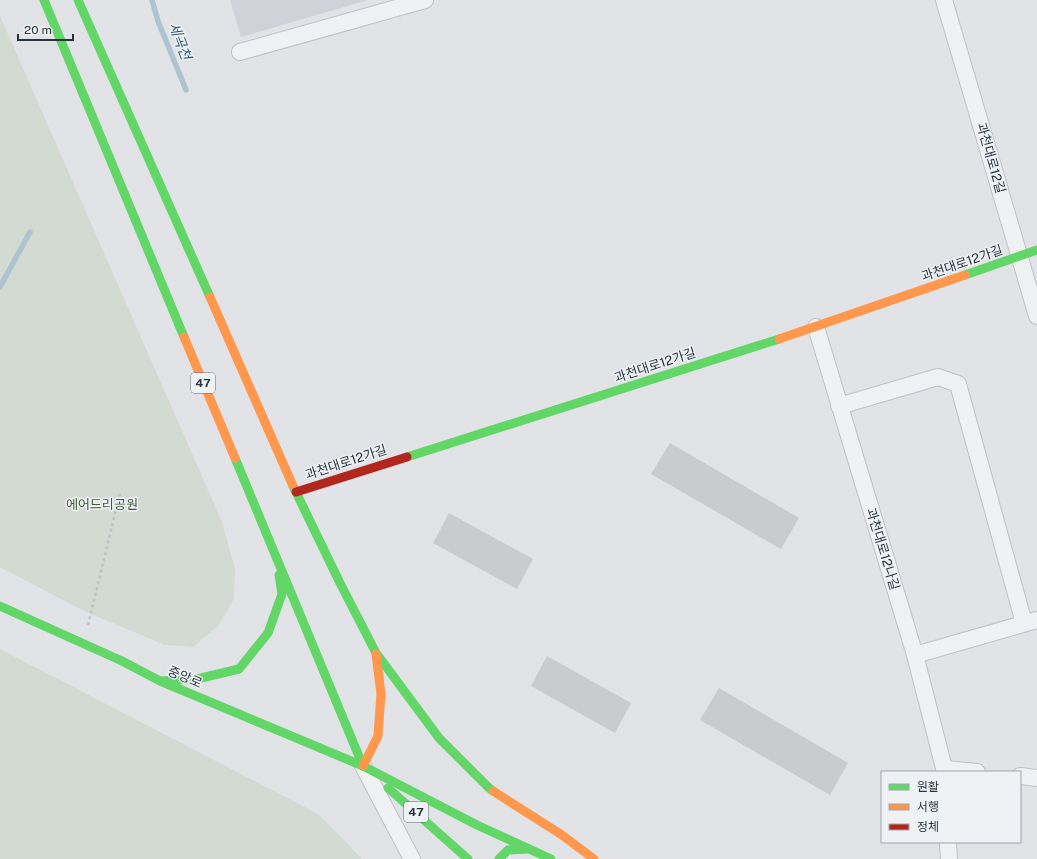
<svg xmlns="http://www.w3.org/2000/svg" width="1037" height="859" font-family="'Public Sans','Noto Sans KR',sans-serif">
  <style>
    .built { fill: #cfd3d9 }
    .green { fill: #d3dad1 }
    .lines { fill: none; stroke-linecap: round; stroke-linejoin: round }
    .stream { stroke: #afc4d1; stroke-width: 5.5 }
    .building { fill: #c9cbce }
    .street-casing { stroke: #bfc1c4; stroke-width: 18 }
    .path { stroke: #bfc2c5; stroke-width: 2.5; stroke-dasharray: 3 3; stroke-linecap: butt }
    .street { stroke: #f0f1f2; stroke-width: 16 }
    .fast { stroke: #63d668; stroke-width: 9 }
    .slow { stroke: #ff974d; stroke-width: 9 }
    .jam { stroke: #b3261e; stroke-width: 9 }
    .labels { text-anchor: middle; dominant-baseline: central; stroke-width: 3; stroke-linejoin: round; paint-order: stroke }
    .shield { fill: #eef2f5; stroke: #636c76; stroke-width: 1 }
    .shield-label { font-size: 12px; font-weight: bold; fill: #28333f }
    .street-label { font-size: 13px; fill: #28333f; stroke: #eef2f5 }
    .park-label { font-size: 13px; fill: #415a35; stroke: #eef2f5 }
    .water-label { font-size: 14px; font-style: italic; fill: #325772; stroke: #eef2f5 }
  </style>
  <rect width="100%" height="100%" fill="#e1e3e6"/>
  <!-- built -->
  <polygon class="built" points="230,0 368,0 241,37"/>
  <!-- green -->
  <g class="green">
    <polygon points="0,16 222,522 235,569 234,599 218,626 193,647 165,645 82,610 0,567"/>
    <polygon points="0,649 318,814 362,859 0,859"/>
  </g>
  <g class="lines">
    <!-- stream -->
    <g class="stream">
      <polyline points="152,0 158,21 186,90"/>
      <polyline points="0,287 30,232"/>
    </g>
  </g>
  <!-- building -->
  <g class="building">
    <polygon points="670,443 799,518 781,549 651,474"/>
    <polygon points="449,513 533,559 517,589 433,543"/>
    <polygon points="547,656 631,703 615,733 531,686"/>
    <polygon points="719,688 848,763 830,795 700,720"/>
  </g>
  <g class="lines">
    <defs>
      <g id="street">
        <polyline points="944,0 1037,316"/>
        <polyline points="240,52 425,0"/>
        <polyline points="816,327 915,655 945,772"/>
        <polyline points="839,406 938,377 958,384 1024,623"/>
        <polyline points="915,655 1037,620"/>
        <polyline points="363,766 412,859"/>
        <polyline points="945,769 977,772"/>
        <polyline points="1020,776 1037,778"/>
        <polyline points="948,842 949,859"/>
      </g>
    </defs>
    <!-- street casing -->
    <use href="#street" class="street-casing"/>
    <!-- path -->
    <polyline class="path" points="88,625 120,493"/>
    <!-- street -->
    <use href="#street" class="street"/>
    <!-- fast -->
    <g class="fast">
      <polyline points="44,0 184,337"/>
      <polyline points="78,0 210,297"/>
      <polyline points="965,275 1037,250"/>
      <polyline points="407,457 779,339"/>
      <polyline points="235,458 363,766"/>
      <polyline points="293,486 340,583 376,653 439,738 488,787 493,791"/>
      <polyline points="0,606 122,661 160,681 363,766"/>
      <polyline points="160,681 197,679 239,669 268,633 282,594 279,575"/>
      <polyline points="363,766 477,825 551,859"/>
      <polyline points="388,788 468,859"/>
      <polyline points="499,859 508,850 527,849"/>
    </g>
    <!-- slow -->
    <g class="slow">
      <polyline points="210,297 293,486"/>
      <polyline points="184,337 235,458"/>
      <polyline points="779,339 965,275"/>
      <polyline points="363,766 378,736 381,694 376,654"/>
      <polyline points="493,791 562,835 594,859"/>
    </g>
    <!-- jam -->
    <polyline class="jam" points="296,492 407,457"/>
  </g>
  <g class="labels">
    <!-- shield labels -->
    <g class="shield">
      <rect x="191" y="373" width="24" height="20" rx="3"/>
      <rect x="404" y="802" width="24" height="20" rx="3"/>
    </g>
    <g class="shield-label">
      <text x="203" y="383">47</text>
      <text x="416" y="812">47</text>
    </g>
    <!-- street labels -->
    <g class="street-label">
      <text transform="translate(991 158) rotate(74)">과천대로12길</text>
      <text transform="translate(962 263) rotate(-19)">과천대로12가길</text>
      <text transform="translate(655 365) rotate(-18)">과천대로12가길</text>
      <text transform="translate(346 462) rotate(-18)">과천대로12가길</text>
      <text transform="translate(883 549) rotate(73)">과천대로12나길</text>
      <text transform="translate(185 677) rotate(23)">중앙로</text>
    </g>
    <!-- park labels -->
    <g class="park-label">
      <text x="102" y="504">에어드리공원</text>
    </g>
    <!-- water labels -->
    <g class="water-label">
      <text transform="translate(180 41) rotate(69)">세곡천</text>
    </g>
  </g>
  <!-- legend -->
  <rect x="881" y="771" width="140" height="72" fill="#eef2f5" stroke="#9fa6ac"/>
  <rect x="889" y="784" width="20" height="6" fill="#63d668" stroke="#9fa6ac"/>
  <text x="917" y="791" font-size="12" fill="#28333f">원활</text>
  <rect x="889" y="804" width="20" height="6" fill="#ff974d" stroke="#9fa6ac"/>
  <text x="917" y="811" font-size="12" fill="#28333f">서행</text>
  <rect x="889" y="824" width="20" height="6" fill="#b3261e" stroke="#9fa6ac"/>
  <text x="917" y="831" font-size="12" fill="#28333f">정체</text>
  <!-- scale -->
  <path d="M18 34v6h55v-6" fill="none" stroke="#28333f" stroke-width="2"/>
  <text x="24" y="34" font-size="12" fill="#28333f" stroke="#eef2f5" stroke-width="3" paint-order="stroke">20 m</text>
</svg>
